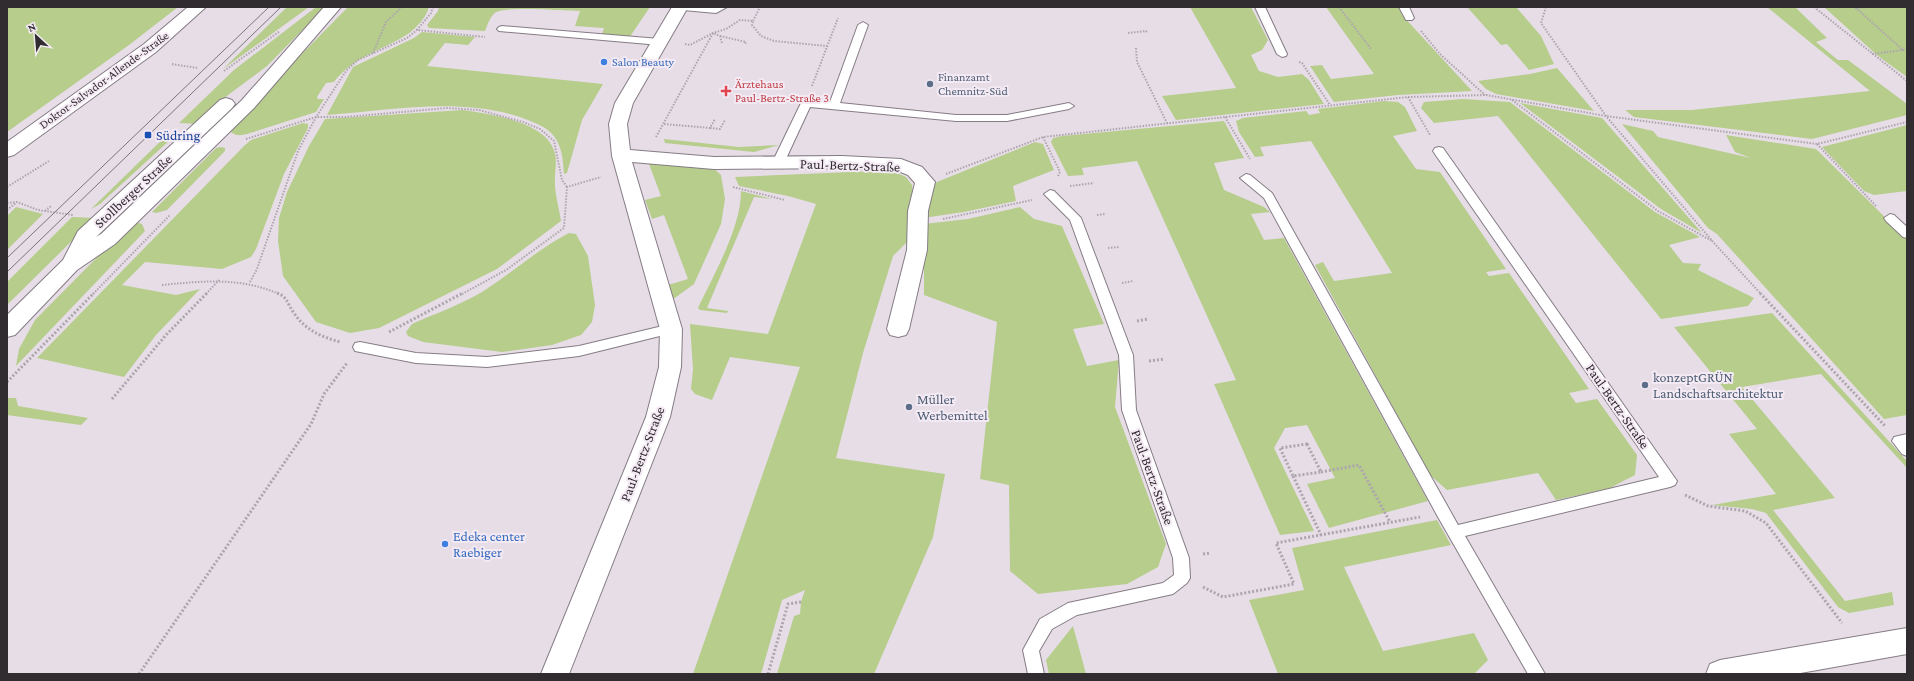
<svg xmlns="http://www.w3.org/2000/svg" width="1914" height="681" font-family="'Crimson Pro',serif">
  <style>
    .green { fill: #b6cd8b }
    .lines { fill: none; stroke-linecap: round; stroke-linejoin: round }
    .lane-casing { stroke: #857c85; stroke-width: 2 }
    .street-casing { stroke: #857c85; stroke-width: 2 }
    .secondary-casing { stroke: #857c85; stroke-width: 2 }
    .path-far1 { stroke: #ada5ad; stroke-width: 2; stroke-dasharray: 1.5 1.5; stroke-linecap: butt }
    .path { stroke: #ada5ad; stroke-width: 3; stroke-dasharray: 2 2; stroke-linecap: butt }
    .lane { fill: #fff; fill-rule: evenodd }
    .street { fill: #fff; fill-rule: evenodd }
    .secondary { fill: #fff; fill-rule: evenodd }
    .tram { stroke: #7b757b; stroke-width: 1 }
    .shop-dot { fill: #3f7fe0; stroke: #f4eaf4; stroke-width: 1.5 }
    .service-dot { fill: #5c6f8a; stroke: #f4eaf4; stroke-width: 1.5 }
    .health-dot { fill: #e0444e; stroke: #f4eaf4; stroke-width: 1.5 }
    .transit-dot { fill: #1a4fb4; stroke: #f4eaf4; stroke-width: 1.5 }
    .labels { text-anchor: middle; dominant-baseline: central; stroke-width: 4; stroke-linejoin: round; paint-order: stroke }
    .far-shop-label { font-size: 12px; fill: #366cbe; stroke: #f4eaf4; text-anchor: start }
    .far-service-label { font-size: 12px; fill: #4e5e75; stroke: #f4eaf4; text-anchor: start }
    .far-street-label { font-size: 12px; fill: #302c30; stroke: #f4eaf4 }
    .far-health-label { font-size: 12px; fill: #be3a42; stroke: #f4eaf4; text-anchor: start }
    .transit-label { font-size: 14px; fill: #164399; stroke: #f4eaf4; text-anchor: start }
    .street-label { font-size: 14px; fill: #302c30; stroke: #f4eaf4 }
    .service-label { font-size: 14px; fill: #4e5e75; stroke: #f4eaf4; text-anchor: start }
    .shop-label { font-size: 14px; fill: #366cbe; stroke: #f4eaf4; text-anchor: start }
  </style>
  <rect width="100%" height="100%" fill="#e7dde7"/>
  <!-- green -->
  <g class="green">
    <polygon points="7,7 178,7 129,45 7,132"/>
    <polygon points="287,7 309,7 223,69"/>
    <polygon points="316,7 325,7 267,66 224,98 197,124 179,123 234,70"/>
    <path d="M348 7H429C426 18 417 27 408 34 381 51 354 56 334 82L326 83 317 97 318 99H324L316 112 247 134C239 136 234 136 228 129Z"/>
    <path d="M439 7H650L629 38 602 34 604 28 575 26 580 11C563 11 509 6 496 12 490 16 488 24 485 31L429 28 427 25 438 11Z"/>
    <polygon points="1190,7 1251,7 1268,40 1262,50 1251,55 1259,71 1278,77 1302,74 1309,80 1324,104 1176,120 1162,96 1236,88"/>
    <polygon points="1326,7 1399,7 1402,15 1472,91 1398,95 1334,102 1310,66 1322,65 1331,79 1374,74"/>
    <polygon points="1467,7 1516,7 1541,36 1554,64 1529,70 1507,44 1501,45"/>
    <polygon points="1767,7 1795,7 1827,38 1816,42 1838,60 1848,60 1907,104 1907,115 1812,139 1634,117 1625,110 1692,110 1870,91"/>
    <polygon points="1824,7 1907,7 1907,77 1878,56"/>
    <path d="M422 32 475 37 468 45 445 43 427 66 603 84 582 120 567 173 564 174C563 159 562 143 550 132 543 125 530 121 520 117 459 97 391 110 327 115L353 67 414 38Z"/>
    <polygon points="1557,68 1594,111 1496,94 1486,89 1478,81 1530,74"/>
    <polygon points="1463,99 1510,102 1655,212 1700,237 1669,245 1683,263 1701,264 1698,270 1754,298 1748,306 1661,319 1498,116 1434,123 1421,108 1424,102"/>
    <polygon points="1384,101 1398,102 1405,107 1417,131 1393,136 1416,169 1440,172 1506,269 1486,272 1489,276 1509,273 1589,389 1569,393 1576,403 1597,399 1637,455 1635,475 1610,488 1556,500 1538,473 1447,490 1430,475 1315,265 1323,262 1334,281 1392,273 1311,141 1260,147 1264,156 1255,157 1239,132 1236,121 1243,118 1306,111 1309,115 1320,113 1318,109"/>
    <polygon points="1520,103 1602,118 1702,233 1661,209"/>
    <path d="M463 110C489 114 542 121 553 148 558 159 555 167 555 178 554 192 559 207 561 221L497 269 379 328 350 333 316 322 283 276 278 241 279 218 287 192 309 146 325 119Z"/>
    <polygon points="1224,121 1244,158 1214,163 1224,190 1264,207 1270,212 1251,214 1264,240 1284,238 1428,501 1329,528 1307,484 1335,478 1307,425 1285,428 1274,448 1314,531 1280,535 1214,384 1236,380 1137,161 1082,168 1084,175 1068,176 1051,142 1053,138 1062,136"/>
    <polygon points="303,123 308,124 308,128 284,174 256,249 251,257 222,269 145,262 122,285 176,295 200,289 156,335 124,377 37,358 244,146 251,140"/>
    <polygon points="1622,124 1653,131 1658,137 1751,158 1735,152 1726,135 1816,149 1907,239 1907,415 1884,419 1717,234 1708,228"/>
    <polygon points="1907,125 1907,191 1874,195 1864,191 1822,147"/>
    <polygon points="169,133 174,135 171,139 100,204 91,209"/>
    <polygon points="664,139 739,147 779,145 754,152 665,143"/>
    <polygon points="1035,142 1043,144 1054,170 1013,186 1016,201 964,212 923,218 930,189 937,182"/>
    <polygon points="221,147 225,148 225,151 167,210 156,213 152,212 216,148"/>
    <polygon points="680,163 710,165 721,175 725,199 721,224 694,284 672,300 668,285 688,279 664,215 652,219 645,200 661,196 649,164"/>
    <polygon points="875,171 897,173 906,177 912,185 914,203 910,239 893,256 863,353 836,458 945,474 933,537 874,674 777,674 794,616 800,614 801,602 805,590 782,600 761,674 693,674 800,367 730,357 712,400 695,394 691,389 693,369 690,324 768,334 816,204 788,196 739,186 735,177"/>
    <path d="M741 191 772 199 754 197 707 308 728 311 727 313 700 310 698 308C714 274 741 228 741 191Z"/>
    <polygon points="16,207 43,214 7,250 7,216"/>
    <polygon points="1020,207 1034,219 1062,226 1104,324 1073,329 1087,366 1119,360 1115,407 1166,544 1158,567 1127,584 1038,594 1010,571 1009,485 980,479 997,322 924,295 924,224 968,219"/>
    <polygon points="72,217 95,218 7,305 7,282"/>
    <polygon points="133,221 142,224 145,231 16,366 19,349 35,320"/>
    <path d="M569 233 576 234 588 256 595 305 592 322 581 335 552 345 502 352 423 342 408 336 406 332 412 324C434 314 460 305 482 292 512 273 538 249 569 233Z"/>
    <polygon points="1772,313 1907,461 1907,468 1821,374 1742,387 1835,498 1773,510 1845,601 1892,592 1894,605 1849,613 1838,607 1766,513 1752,509 1712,505 1776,494 1729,434 1757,429 1674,327"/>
    <polygon points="7,398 16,398 18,406 88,418 81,425 7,415"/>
    <polygon points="1437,520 1451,545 1344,567 1383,651 1474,633 1488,660 1474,674 1278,674 1249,600 1304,590 1292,548"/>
    <polygon points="1073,626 1086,674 1049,674 1046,660"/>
  </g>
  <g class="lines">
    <defs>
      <g id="lane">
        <polygon points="678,7 727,7 716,13 683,10"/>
        <polygon points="1255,7 1265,7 1287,54 1286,56 1282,57 1277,54"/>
        <polygon points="1399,7 1409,7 1414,18 1412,20 1406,20"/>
        <polygon points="863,22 868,25 840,103 956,115 1007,115 1069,103 1074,106 1069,109 1007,121 956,121 810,107 784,163 782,166 774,166 772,163 802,101 830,102 858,25"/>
        <polygon points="502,26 660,39 665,42 660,45 499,31 497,29 499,27"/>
        <polygon points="1439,147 1443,148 1677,481 1675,485 1670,487 1465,536 1545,674 1528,674 1438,517 1264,198 1240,178 1246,174 1250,175 1272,193 1458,525 1659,477 1435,154 1433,151 1435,148"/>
        <polygon points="1050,190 1054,191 1081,218 1133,355 1136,410 1189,558 1190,578 1187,583 1173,594 1077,615 1052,629 1039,651 1044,674 1028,674 1023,650 1040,619 1068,603 1163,583 1174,575 1173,558 1122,410 1119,355 1070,220 1044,194"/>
        <polygon points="1890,214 1894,215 1907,227 1907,238 1903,237 1886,221 1884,218"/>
        <polygon points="671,324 676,326 677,329 676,332 579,356 487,367 416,363 360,352 355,351 353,347 355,343 360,342 416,353 487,357 579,346"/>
        <polygon points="1907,434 1907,456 1902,454 1892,441 1894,437"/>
      </g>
      <g id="street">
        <polygon points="188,7 206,7 156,52 14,155 7,157 7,142 144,44"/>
        <polygon points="672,7 688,7 633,103 627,124 630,150 714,157 842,156 901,159 922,167 935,182 928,211 927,250 909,329 906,335 898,337 890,335 887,329 907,250 908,211 915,183 908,175 898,171 842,168 714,169 632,162 682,329 681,367 670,417 569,674 541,674 646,417 659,367 660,329 612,156 609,124 615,103"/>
        <polygon points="1907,628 1907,654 1795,674 1706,674 1710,664 1720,660"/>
      </g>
      <polygon id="secondary" points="324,7 341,7 254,108 115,244 77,270 15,335 7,337 7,315 63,260 78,231 220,100 226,98 232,100 235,104 232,108 96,237 101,234 242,100"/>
    </defs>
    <!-- lane casing -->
    <use href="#lane" class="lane-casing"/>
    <!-- street casing -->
    <use href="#street" class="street-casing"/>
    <!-- secondary casing -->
    <use href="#secondary" class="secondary-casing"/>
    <!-- path-far1 -->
    <g class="path-far1">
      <polyline points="433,7 431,13 417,30 485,37"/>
      <polyline points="1339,7 1371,49"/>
      <polyline points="1546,7 1541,23 1606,116 1714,243 1761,294"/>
      <polyline points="1814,7 1907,81"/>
      <polyline points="1865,7 1856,8 1903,50 1872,54"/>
      <polyline points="753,21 760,7"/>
      <polyline points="1421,31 1440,54 1485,95"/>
      <polyline points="1128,33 1146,31 1147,33"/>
      <polyline points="720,36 746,42 745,44"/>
      <polyline points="685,44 690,45 713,33 726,29 740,20 753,21 752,25 761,36 774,41 827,46"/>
      <polyline points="1136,48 1137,62 1167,123"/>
      <polyline points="1903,50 1907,50"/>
      <polyline points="373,53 386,22 402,7"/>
      <polyline points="1299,62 1302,63 1330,105"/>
      <polyline points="172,64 197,68"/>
      <polyline points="224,71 280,31"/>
      <polyline points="812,86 838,18"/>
      <polyline points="1408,97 1430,135"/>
      <polyline points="1512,100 1658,211 1712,241"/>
      <polyline points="1225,117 1250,159"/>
      <polyline points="664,124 710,128 715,119"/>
      <polyline points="710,128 720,129 725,120"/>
      <polyline points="656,137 713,33 720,36 722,43"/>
      <polyline points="1043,137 1060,172 1058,176"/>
      <polyline points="246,139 316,117 346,117 447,108 479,110 523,122 540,129 554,141 562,180 567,187"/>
      <polyline points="1817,144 1876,206"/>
      <polyline points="946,174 1043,137 1408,97 1486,95 1606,116 1817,144 1907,122"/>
      <polyline points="1070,186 1094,183"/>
      <polyline points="7,187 49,161"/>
      <polyline points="733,187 785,200"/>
      <polyline points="7,203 17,202 38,210 73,215"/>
      <polyline points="7,210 16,203"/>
      <polyline points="45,211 51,206"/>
      <polyline points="1097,215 1106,214"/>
      <polyline points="943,219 1032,200"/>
      <polyline points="1108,248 1119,247"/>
      <polyline points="250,282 257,269 298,151 316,117 346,71 358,60 407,38 417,30"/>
      <polyline points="1122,283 1133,281"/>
      <path d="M162 285C203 281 241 277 279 294"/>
      <polyline points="93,294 170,215"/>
      <polyline points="206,294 219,280"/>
      <polyline points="462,294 506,270 564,228 567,187 601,177"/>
    </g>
    <!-- path -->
    <g class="path">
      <path d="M277 293C288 297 287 304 294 313 305 330 322 337 340 342"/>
      <polyline points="1760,293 1886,427"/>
      <polyline points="1137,321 1148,319"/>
      <polyline points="389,332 463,293"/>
      <polyline points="1149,361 1164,359"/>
      <polyline points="7,382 94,293"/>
      <polyline points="112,399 166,335 207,293"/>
      <polygon points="1307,444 1321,472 1293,476 1280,448"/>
      <polyline points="1321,472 1359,465 1390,522"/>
      <polyline points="1293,476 1321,535"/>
      <polyline points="1685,495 1708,506 1745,511 1766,523 1842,623"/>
      <polyline points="1203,554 1210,553"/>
      <polyline points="1203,587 1223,597 1294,584 1276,543 1420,517"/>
      <polyline points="139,674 311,424 324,394 347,363"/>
      <polyline points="768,674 788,604 801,602"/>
    </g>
    <!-- lane -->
    <use href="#lane" class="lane"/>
    <!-- street -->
    <use href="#street" class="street"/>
    <!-- secondary -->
    <use href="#secondary" class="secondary"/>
    <!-- tram -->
    <g class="tram">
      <polyline points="7,258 269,7"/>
      <polyline points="7,272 281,7"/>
    </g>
  </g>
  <!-- markers -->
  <g class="shop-dot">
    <circle cx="604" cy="62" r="4"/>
    <circle cx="445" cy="544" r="4"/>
  </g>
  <g class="service-dot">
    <circle cx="930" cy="84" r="4"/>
    <circle cx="1645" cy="385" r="4"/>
    <circle cx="909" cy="407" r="4"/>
  </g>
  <path class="health-dot" d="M724 85h4v4h4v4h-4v4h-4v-4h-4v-4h4z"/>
  <rect class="transit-dot" x="144" y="131" width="8" height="8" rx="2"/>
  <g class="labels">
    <!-- far-shop labels -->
    <g class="far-shop-label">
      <text x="612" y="62">Salon Beauty</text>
    </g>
    <!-- far-service labels -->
    <g class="far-service-label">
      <text x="938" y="77">Finanzamt<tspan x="938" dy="14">Chemnitz-Süd</tspan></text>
    </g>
    <!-- far-street labels -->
    <g class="far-street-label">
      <text transform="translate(104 80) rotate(-36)">Doktor-Salvador-Allende-Straße</text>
    </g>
    <!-- far-health labels -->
    <g class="far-health-label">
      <text x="735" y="84">Ärztehaus<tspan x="735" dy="14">Paul-Bertz-Straße 3</tspan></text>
    </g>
    <!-- transit labels -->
    <g class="transit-label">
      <text x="156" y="135">Südring</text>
    </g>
    <!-- street labels -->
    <g class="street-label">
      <text transform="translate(850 165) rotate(2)">Paul-Bertz-Straße</text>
      <text transform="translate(133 191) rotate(-43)">Stollberger Straße</text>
      <text transform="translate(1618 406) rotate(55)">Paul-Bertz-Straße</text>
      <text transform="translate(642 454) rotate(-69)">Paul-Bertz-Straße</text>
      <text transform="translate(1153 477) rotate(70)">Paul-Bertz-Straße</text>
    </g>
    <!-- service labels -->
    <g class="service-label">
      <text x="1653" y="377">konzeptGRÜN<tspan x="1653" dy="16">Landschaftsarchitektur</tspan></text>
      <text x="917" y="399">Müller<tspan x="917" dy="16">Werbemittel</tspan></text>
    </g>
    <!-- shop labels -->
    <g class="shop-label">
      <text x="453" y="536">Edeka center<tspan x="453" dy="16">Raebiger</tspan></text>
    </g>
  </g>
  <!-- border -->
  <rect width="1914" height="681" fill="none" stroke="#302c30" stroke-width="16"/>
  <!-- north arrow -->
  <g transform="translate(36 36) rotate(334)" stroke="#f4eaf4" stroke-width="3" paint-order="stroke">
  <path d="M0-3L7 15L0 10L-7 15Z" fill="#302c30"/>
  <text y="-6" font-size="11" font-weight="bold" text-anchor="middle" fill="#302c30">N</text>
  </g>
</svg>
